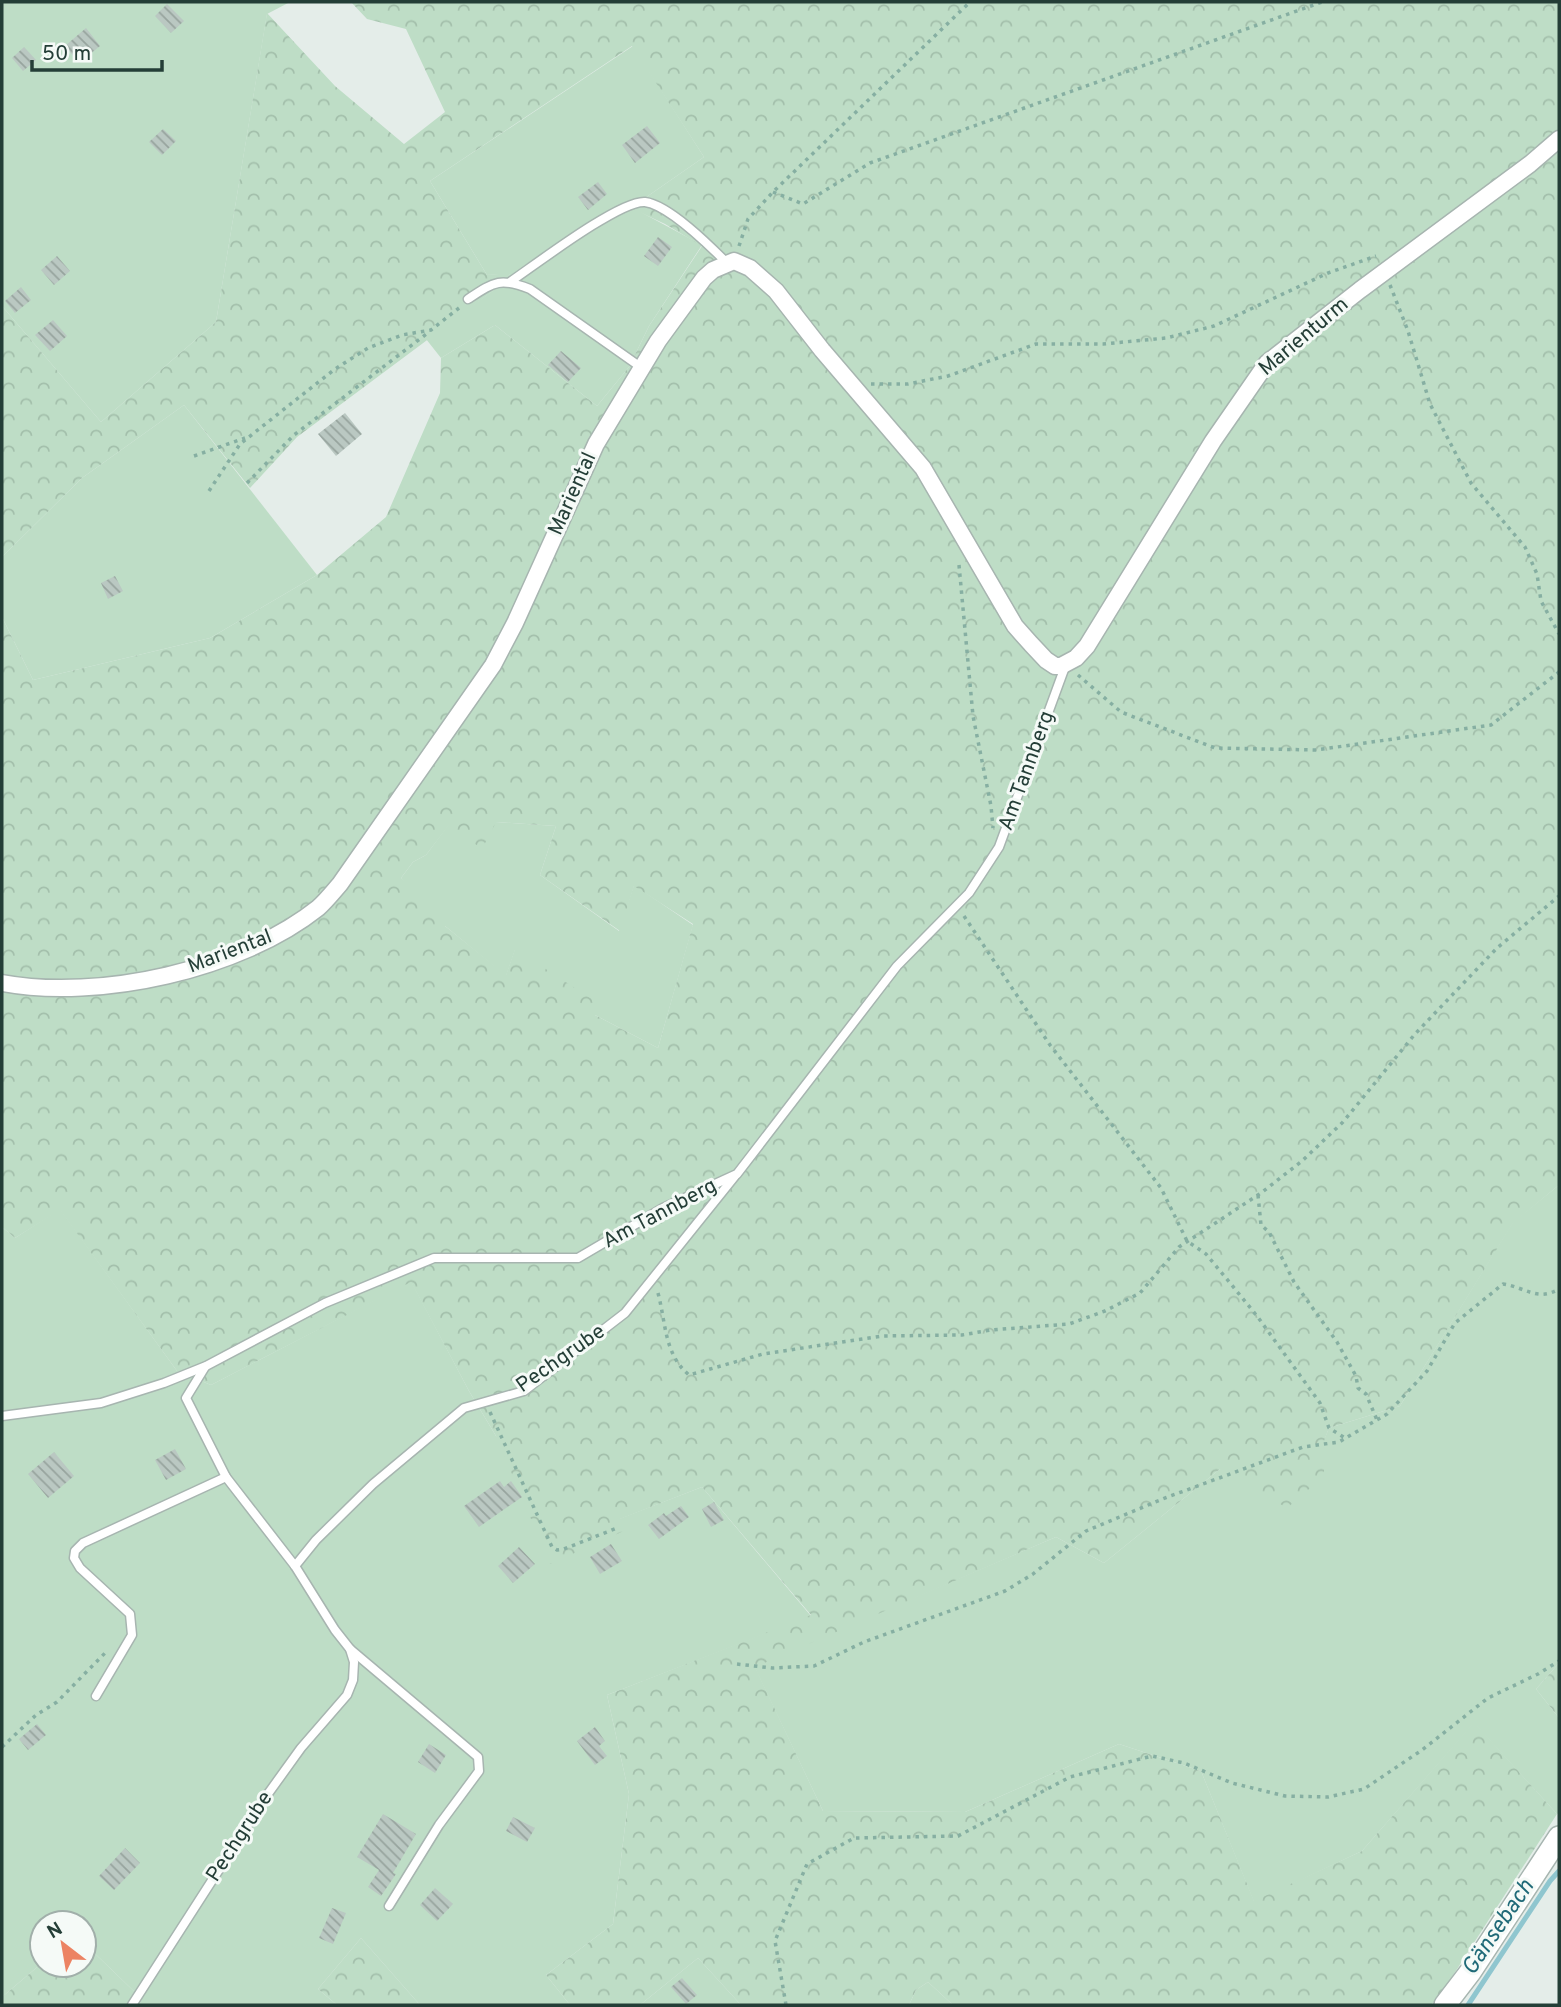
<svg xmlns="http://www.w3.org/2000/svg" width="1561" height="2007" font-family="Overpass,sans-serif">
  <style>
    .green { fill: #beddc6 }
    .forest { fill: url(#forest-crowns); fill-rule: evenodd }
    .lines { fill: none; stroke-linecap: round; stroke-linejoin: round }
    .stream { stroke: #8fc6cf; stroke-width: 5 }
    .building { fill: url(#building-back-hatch) }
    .service-casing { stroke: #a7b5b0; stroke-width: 11 }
    .minor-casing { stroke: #a7b5b0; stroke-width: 19 }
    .tertiary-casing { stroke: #a7b5b0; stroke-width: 24 }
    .path { stroke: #86afa2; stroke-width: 3.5; stroke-dasharray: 3.5 5; stroke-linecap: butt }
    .service { stroke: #fff; stroke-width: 8 }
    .minor { stroke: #fff; stroke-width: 16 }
    .tertiary { stroke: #fff; stroke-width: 21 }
    .labels { text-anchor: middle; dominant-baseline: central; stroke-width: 6; stroke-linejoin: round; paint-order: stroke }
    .street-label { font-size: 21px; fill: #243e37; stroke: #f5faf7 }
    .water-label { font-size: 23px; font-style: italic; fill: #206a78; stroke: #f5faf7 }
  </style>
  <defs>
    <pattern id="forest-crowns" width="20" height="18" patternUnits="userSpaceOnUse" patternTransform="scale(1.75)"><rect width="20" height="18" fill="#beddc6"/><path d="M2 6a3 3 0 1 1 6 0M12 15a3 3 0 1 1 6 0" fill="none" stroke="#a3bfab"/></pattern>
    <pattern id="building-back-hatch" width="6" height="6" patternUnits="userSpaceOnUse" patternTransform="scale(1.75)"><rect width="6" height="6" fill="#bac8c2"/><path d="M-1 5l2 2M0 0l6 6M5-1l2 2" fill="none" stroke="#97a49e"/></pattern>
  </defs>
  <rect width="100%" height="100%" fill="#e4ede9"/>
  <!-- green -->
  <g class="green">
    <polygon points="2,2 290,2 267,14 216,322 101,422 2,306"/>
    <polygon points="633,46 704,157 645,198 635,209 702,245 649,326 629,367 597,406 495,325 441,358 426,339 501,285 510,274 487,275 430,181"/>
    <polygon points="184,405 317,575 210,638 33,680 2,617 2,557 82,478"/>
    <polygon points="496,822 556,826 540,875 619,931 634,885 693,925 658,1048 595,1015 515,950 506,976 445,926 401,878 413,862 426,855 449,824"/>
    <polygon points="1559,1185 1559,1663 1536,1689 1559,1718 1559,1813 1557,1814 1474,1723 1362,1851 1254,1902 1201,1771 1119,1744 965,1812 823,1811 754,1666 1056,1537 1104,1563 1220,1469 1324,1476 1324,1440 1329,1428 1400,1406 1513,1222"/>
    <polygon points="60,1209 177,1371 211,1385 411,1281 469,1391 496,1436 625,1530 619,1519 702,1487 811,1616 607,1695 629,1794 613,1924 546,1975 570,2005 420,2005 361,1938 318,1989 337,2005 139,2005 142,1999 84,1943 84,1923 42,1923 42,1963 2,1997 2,1227 15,1238"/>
    <polygon points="698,1958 741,2005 640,2005"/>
    <polygon points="928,1982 953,2005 909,2005 916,1990"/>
  </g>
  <!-- forest -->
  <g class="forest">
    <path d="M351 2H1559V1185L1513 1223 1400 1406 1329 1428 1324 1441V1476L1287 1508 1220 1469 1104 1563 1056 1537 755 1667 823 1811 965 1812 1119 1744 1201 1771 1254 1901 1362 1851 1474 1722 1557 1814 1439 1997 1431 2005H953L928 1982 916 1990 909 2005H741L698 1958 640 2005H570L546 1975 613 1924 629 1794 607 1695 811 1615 702 1487 620 1519 626 1530 550 1564 496 1436 469 1391 411 1282 211 1385 177 1371 60 1210 15 1238 2 1227V617L33 680 210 638 317 575 386 517 440 393 441 358 495 325 597 406 629 367 649 326 702 246 665 224 635 210 645 198 704 157 632 46 430 181 487 275 511 273 501 285 297 437 250 488 184 405 82 478 2 557V306L101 422 216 322 267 13 335 86 404 144 445 112 406 29 367 19ZM496 822 556 826 540 875 620 931 634 886 693 924 658 1048 595 1015 598 1003 515 949 506 975 445 926 449 916 401 878 413 862 426 855 449 825 482 849Z"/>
    <polygon points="1559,1663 1559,1718 1536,1689"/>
    <polygon points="361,1938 420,2005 337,2005 318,1989"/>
    <polygon points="84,1943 142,1999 139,2005 2,2005 2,1997 42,1963 42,1965 84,1965"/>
  </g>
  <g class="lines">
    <!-- stream -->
    <polyline class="stream" points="1468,2005 1550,1881 1559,1871"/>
  </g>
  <!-- building -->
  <g class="building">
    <polygon points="167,4 184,21 171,33 155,16"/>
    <polygon points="86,28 100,46 79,63 65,46"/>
    <polygon points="24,47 36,60 23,71 12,58"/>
    <polygon points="647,126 660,143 635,163 622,145"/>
    <polygon points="163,129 176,141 162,155 149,142"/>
    <polygon points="598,182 607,194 588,210 578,197"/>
    <polygon points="658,237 672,247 658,266 644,256"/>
    <polygon points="57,256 70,271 54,285 41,270"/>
    <polygon points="21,287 31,300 15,313 5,301"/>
    <polygon points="53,320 67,336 50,351 35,335"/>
    <polygon points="561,351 581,368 568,382 548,365"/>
    <polygon points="345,413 362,434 336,456 318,434"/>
    <polygon points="115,576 123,591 108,599 101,583"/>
    <polygon points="175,1449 186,1469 166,1480 155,1460"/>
    <polygon points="54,1452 74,1476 48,1498 28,1474"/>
    <polygon points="500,1481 504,1487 511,1481 522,1497 479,1527 464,1506"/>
    <polygon points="714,1502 724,1520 711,1527 702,1509"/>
    <polygon points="681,1506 689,1517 659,1539 648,1525 664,1513 666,1516"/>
    <polygon points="611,1544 622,1561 600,1574 590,1557"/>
    <polygon points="519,1547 535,1564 513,1583 498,1566"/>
    <polygon points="37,1724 46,1735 28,1750 19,1739"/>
    <polygon points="595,1727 605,1741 599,1746 607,1756 595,1765 577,1741"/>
    <polygon points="429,1744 446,1755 435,1773 418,1762"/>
    <polygon points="383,1814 416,1834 393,1873 396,1874 381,1896 368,1887 379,1870 357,1857"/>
    <polygon points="513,1817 535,1828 527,1842 506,1831"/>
    <polygon points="125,1848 140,1863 114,1890 99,1876"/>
    <polygon points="435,1888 453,1904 437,1921 420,1905"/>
    <polygon points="332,1908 346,1913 333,1944 319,1938"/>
    <polygon points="682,1978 697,1995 686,2004 671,1987"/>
  </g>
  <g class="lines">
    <defs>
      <g id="service">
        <path d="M510 282C535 265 620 200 645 202 669 205 710 246 727 263"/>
        <path d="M468 299C494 282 500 277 530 289L642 368"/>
        <polyline points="2,1416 101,1403 164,1383 206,1366 325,1303 434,1258 578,1258 663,1208 737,1174 897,966 969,893 999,847 1066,664"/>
        <polyline points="295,1566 316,1540 373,1484 464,1408 524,1391 625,1313 735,1176"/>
        <polyline points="350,1649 478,1757 479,1771 439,1825 389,1906"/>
        <polyline points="96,1696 132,1635 130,1614 80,1568 74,1558 75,1551 83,1543 226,1477"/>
        <polyline points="132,2005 265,1798 301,1748 347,1695 353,1680 354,1662 350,1649 335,1630 295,1566 226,1477 186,1398 205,1367"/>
      </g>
      <path id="minor" d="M2 983C99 1001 240 970 318 908 326 901 333 892 340 884L493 665 515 623 596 444 658 341 704 278 713 270 734 261 750 268 776 291 822 350 923 468 1015 626 1031 644 1046 660 1055 666H1061L1076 658 1087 646 1213 441 1267 363 1360 290 1530 164 1559 139"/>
      <polyline id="tertiary" points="1445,2005 1471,1971 1559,1837"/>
    </defs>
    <!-- service casing -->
    <use href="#service" class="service-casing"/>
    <!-- minor casing -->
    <use href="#minor" class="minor-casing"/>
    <!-- tertiary casing -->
    <use href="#tertiary" class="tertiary-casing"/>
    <!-- path -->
    <g class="path">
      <polyline points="773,192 803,204 870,163 1322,2"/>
      <polyline points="739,246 748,219 773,192 970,2"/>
      <polyline points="1390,285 1408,331 1430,404 1471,483 1525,547 1537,574 1541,601 1559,634"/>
      <polyline points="871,384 908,384 948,376 1036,344 1103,344 1166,338 1214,326 1328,273 1376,256"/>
      <polyline points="194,456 245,438"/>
      <polyline points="247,483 294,435 429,332"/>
      <polyline points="209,491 240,444 335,369 368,348 402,335 431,330 459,308"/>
      <polyline points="959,565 973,716 991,806 993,828"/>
      <polyline points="1078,675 1121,712 1215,748 1316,750 1491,725 1559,672"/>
      <polyline points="964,916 1050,1045 1161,1188 1187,1241 1206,1254 1226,1278 1257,1316 1320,1403 1329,1428 1345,1438"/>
      <polyline points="1258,1195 1261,1225 1269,1232 1294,1282 1337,1342 1356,1376 1358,1388 1366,1394 1377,1420"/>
      <path d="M658 1293C666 1323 664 1354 689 1375L763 1354 882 1336 962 1335 991 1330 1069 1324 1105 1311 1140 1293 1179 1247 1261 1193 1302 1161 1343 1122 1415 1034 1497 948 1559 896"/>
      <polyline points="490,1412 552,1547 557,1550 564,1549 617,1528"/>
      <path d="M737 1664 772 1668 814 1666 864 1642 1005 1591 1033 1574 1086 1531 1165 1498 1303 1447 1339 1442 1387 1414 1427 1371 1455 1323 1503 1284C1525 1287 1537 1302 1559 1289"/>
      <polyline points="2,1747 36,1715 57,1702 107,1651"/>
      <polyline points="786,2005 775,1941 807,1864 854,1838 958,1836 1070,1777 1152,1756 1184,1763 1232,1783 1285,1796 1328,1797 1364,1789 1422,1750 1488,1698 1538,1674 1559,1661"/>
    </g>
    <!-- service -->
    <use href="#service" class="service"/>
    <!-- minor -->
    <use href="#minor" class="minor"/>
    <!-- tertiary -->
    <use href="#tertiary" class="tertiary"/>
  </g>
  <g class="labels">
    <!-- street labels -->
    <g class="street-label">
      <text transform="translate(1304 337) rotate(-40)">Marienturm</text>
      <text transform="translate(573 494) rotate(-66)">Mariental</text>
      <text transform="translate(1027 771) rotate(-70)">Am Tannberg</text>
      <text transform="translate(230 952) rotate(-21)">Mariental</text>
      <text transform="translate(660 1214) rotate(-28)">Am Tannberg</text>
      <text transform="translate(561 1359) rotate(-35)">Pechgrube</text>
      <text transform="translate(240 1837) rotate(-57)">Pechgrube</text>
    </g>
    <!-- water labels -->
    <g class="water-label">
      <text transform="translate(1499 1928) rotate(-56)">Gänsebach</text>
    </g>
  </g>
  <!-- border -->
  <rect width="1561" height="2007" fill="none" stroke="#243e37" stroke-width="7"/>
  <!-- north arrow -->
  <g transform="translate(63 1944) rotate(329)"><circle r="33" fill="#f5faf7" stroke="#a1afaa" stroke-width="2"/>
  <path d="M0-5L12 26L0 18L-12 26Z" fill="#ec8363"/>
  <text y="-10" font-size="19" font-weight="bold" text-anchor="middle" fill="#243e37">N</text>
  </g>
  <!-- scale -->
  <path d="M32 60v10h130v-10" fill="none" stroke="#243e37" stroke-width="3.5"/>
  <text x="42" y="60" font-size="21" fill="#243e37" stroke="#f5faf7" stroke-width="5" paint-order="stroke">50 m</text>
</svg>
